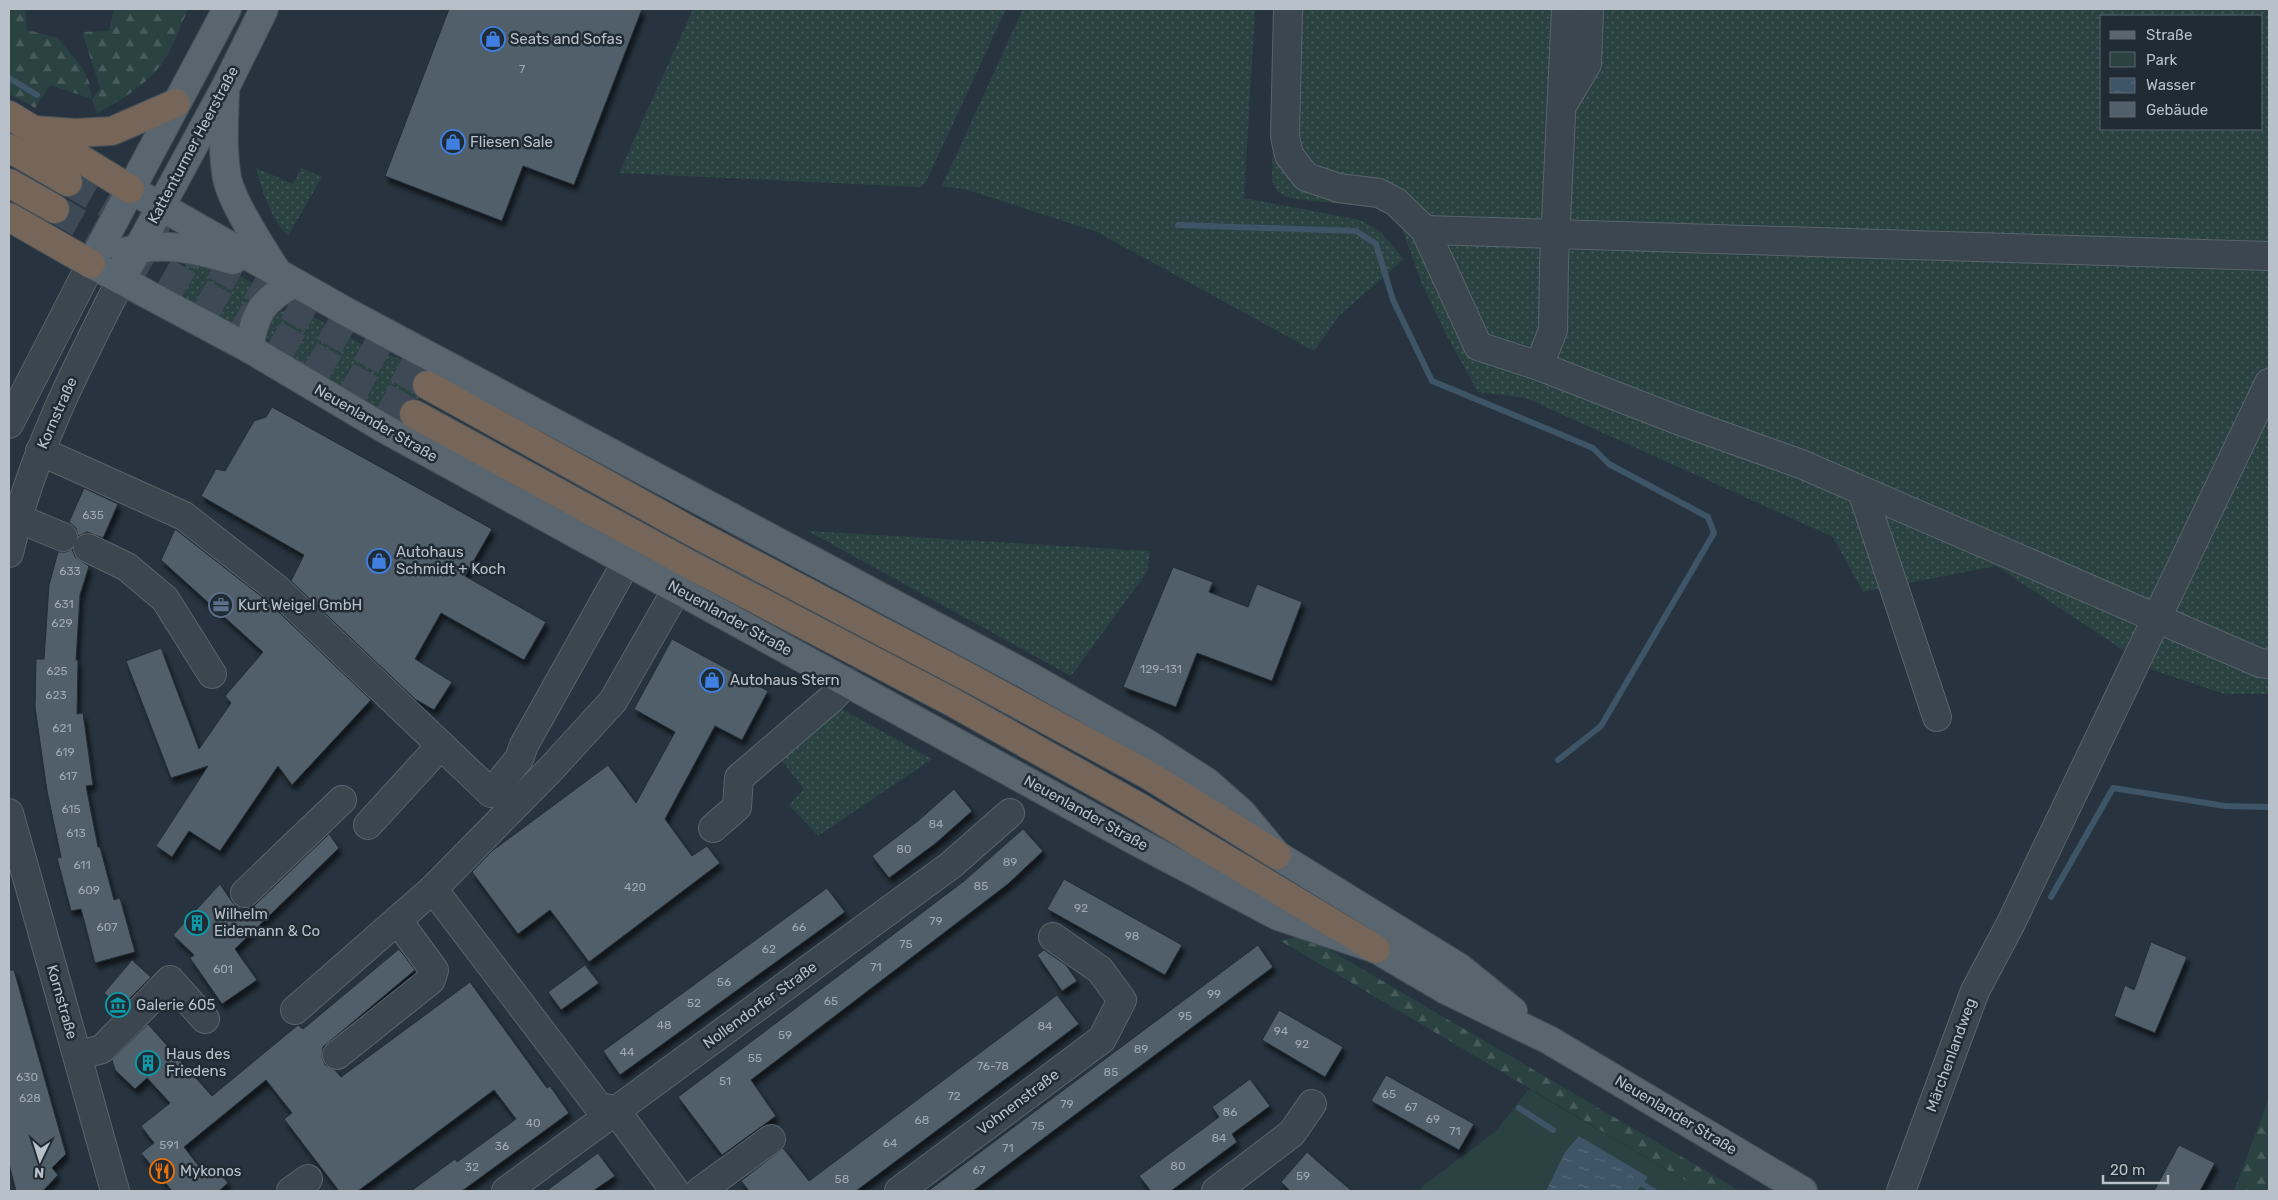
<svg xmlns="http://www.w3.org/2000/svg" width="2278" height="1200" font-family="Rubik,sans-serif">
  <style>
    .grass { fill: url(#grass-dots); fill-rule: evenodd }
    .forest { fill: url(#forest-firs) }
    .park { fill: #2a4241 }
    .water { fill: url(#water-ripples) }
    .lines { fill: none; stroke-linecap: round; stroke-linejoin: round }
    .stream { stroke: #3e5467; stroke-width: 6 }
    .building { fill: #515f6a; stroke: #222d36; filter: url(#shadow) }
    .highway-tunnel { stroke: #3d4954; stroke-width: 28; stroke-dasharray: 28 14; stroke-linecap: butt }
    .minor-casing { stroke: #59646d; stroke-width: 30 }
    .major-casing { stroke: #454f58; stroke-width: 30 }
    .highway-casing { stroke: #46515a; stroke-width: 30 }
    .minor { stroke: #3b464f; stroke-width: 28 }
    .major { stroke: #59656f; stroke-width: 28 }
    .highway { stroke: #756659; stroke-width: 28 }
    .labels { text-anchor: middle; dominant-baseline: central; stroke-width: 5; stroke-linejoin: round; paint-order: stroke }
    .number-label { font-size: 12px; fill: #9ea8b2 }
    .poi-label { font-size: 15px; fill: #b8c1ca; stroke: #202b34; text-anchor: start }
    .street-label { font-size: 15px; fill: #b8c1ca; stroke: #202b34 }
  </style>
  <defs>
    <pattern id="grass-dots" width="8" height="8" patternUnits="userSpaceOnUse" patternTransform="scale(1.25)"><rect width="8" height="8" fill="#2a4241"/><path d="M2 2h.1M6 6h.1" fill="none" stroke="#475c5b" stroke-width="1.8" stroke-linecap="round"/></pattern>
    <pattern id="forest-firs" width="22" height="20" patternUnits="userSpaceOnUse" patternTransform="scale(1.25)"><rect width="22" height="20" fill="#2a4241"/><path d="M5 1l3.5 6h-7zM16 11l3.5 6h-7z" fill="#475c5b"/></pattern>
    <pattern id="water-ripples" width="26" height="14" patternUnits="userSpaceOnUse" patternTransform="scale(1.25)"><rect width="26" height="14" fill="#3e5467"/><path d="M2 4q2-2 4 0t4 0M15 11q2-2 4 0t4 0" fill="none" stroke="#586b7b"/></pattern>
    <filter id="shadow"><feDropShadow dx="3" dy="5.5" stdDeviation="2.5" flood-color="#0009"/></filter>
  </defs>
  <rect width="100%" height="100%" fill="#27343f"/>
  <!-- grass -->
  <g class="grass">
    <polygon points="693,9 1006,9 926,182 920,187 619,173"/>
    <polygon points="1023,9 1255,9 1244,198 1360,220 1380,231 1404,259 1339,316 1314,351 1097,232 968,190 942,186"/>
    <path d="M1276 9H2269V694H2225L2153 670 1996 566 1863 592 1833 537 1526 398 1478 392 1448 338 1422 284 1399 220 1382 208 1295 199C1282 196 1276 192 1272 180ZM2102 16H2262V129H2102Z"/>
    <path d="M256 168 293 184 301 168 322 177 288 236C271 218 262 192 256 168Z"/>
    <path d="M188 258 227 268 264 290C247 298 241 312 241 331L188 299 175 286Z"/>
    <path d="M298 308 365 346 433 371 405 422 272 347 267 337 268 322C277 312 284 309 298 308Z"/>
    <polygon points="808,531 1150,551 1147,572 1071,676"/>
    <polygon points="834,705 932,759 818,836 789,805 804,789 779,757"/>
  </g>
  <!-- forest -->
  <g class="forest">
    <path d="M9 9H25L27 30 58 38 83 69 89 82 92 99 100 88 82 32 109 31 114 9H188C180 27 173 49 161 65 145 86 120 100 97 114L92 99 50 85 35 108 9 94Z"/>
    <polygon points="1304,935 1740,1191 1703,1191 1281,941"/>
    <polygon points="2269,1098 2269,1191 2234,1191"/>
  </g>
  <!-- park -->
  <polygon class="park" points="1529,1089 1703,1191 1423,1191 1420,1188 1495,1132"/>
  <!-- water -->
  <polygon class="water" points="1579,1136 1648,1177 1637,1191 1546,1191 1565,1152"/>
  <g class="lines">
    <!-- stream -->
    <g class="stream">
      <polyline points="9,78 37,95"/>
      <polyline points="1178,225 1356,231 1376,244 1393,300 1432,381 1593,448 1609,464 1708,517 1714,533 1601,726 1558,760"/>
      <polyline points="2051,897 2113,788 2225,806 2269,807"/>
      <polyline points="1519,1108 1553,1130"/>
      <polyline points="1635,1180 1654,1191"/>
    </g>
  </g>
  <!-- building -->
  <g class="building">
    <polygon points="449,9 642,9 574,185 523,166 502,221 385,176"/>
    <polygon points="272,407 492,529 465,576 546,622 524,660 441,613 415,659 452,682 434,710 415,699 291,581 304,555 201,496 216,469 225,471 254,421 266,417"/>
    <polygon points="84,488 118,504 103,538 87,532 78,536 76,528 69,522"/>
    <polygon points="175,529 266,600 371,700 292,785 278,766 220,851 189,831 172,857 156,846 208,766 171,778 126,661 161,648 199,749 231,703 225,696 263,652 161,560"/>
    <polygon points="72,549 75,557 89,566 80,595 76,660 78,660 77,714 83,713 93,785 86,786 98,847 100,847 114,900 120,898 135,952 95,963 81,909 71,911 57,858 61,857 47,791 35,707 36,659 44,659 49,585 58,552 66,552"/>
    <polygon points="1173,567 1213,582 1209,592 1248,607 1257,584 1302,602 1272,681 1197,653 1176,707 1123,687"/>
    <polygon points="672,639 768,691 742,740 715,726 665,819 692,856 707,846 720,863 589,962 550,910 518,934 472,872 492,851 608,765 636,803 675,732 634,709"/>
    <polygon points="954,789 972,811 936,843 889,878 872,856 919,820"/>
    <polygon points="1023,829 1043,851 1008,884 751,1080 776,1116 722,1155 678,1097 964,881"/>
    <polygon points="329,834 339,848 235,949 257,980 222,1004 190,958 194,955 173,935 220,884 233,903 243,910 255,905"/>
    <polygon points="1064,879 1182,945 1165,975 1047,909"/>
    <polygon points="827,888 845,912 620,1075 603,1051"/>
    <polygon points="2151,942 2187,957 2155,1033 2114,1016 2125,985 2134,990"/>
    <polygon points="1258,945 1273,967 973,1191 928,1191"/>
    <polygon points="399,949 415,970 323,1047 322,1057 325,1065 335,1070 341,1077 470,982 547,1088 550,1086 569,1113 462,1191 411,1191 455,1159 457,1162 516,1119 494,1090 358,1191 339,1191 284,1119 292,1113 266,1080 184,1147 205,1174 215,1166 228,1183 219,1191 172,1191 141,1153 154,1143 141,1126 170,1103 147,1078 135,1089 115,1070 112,1060 148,1024 212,1096 298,1025 303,1029"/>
    <polygon points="1044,950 1066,965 1077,981 1062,991 1037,955"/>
    <polygon points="132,960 151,977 121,1007 104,993"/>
    <polygon points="585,965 599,983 561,1010 548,992"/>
    <polygon points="9,970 14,970 66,1154 52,1168 58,1175 43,1191 16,1191 9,1164"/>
    <polygon points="1057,995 1079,1024 856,1191 749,1191 741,1181 783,1148 809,1181"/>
    <polygon points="1279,1010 1343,1047 1325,1077 1262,1040"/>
    <polygon points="1386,1075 1474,1124 1459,1150 1371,1101"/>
    <polygon points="1250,1079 1270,1106 1232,1134 1237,1142 1171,1191 1151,1191 1139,1176 1219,1117 1212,1107"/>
    <polygon points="2179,1145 2215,1163 2200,1191 2154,1191"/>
    <polygon points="1307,1152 1326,1169 1352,1191 1290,1191 1281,1182"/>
    <polygon points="598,1153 615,1176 593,1191 546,1191"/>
  </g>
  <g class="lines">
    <!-- highway-tunnel -->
    <g class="highway-tunnel">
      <polyline points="68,182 427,385"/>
      <polyline points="55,209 414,414"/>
    </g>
    <defs>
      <g id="minor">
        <polyline points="1288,9 1285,136 1289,155 1306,177 1339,188 1379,193 1396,202 1425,230 1478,346 1539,366 1675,419 1801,464 2260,663 2269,664"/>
        <polyline points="1563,104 1587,64 1589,9"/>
        <polyline points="1425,230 2269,256"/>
        <polyline points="1539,366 1553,330 1554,263 1566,9"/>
        <polyline points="9,424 91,264"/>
        <polyline points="40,451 184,516 276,588 491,793 519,759 524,745 627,561"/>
        <polyline points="1862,491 1937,717"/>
        <polyline points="17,518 63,537"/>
        <polyline points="88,548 127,567 165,599 212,674"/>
        <path d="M9 553C31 456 76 368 121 280"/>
        <polyline points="9,813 115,1191"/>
        <polyline points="368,825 441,745"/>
        <polyline points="713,828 737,807 739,778 831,699 847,682"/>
        <polyline points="433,889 598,1106 616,1111 675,1191"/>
        <polyline points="245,893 342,800"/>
        <polyline points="295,1010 433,889 549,771 613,701 677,589"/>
        <polyline points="337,1055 431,980 434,970 398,921"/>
        <polyline points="78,1056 102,1049 170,980 205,1019"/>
        <polyline points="291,1191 308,1179"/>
        <polyline points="506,1191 951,865 1010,813"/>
        <polyline points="700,1191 771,1139"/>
        <polyline points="899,1191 1102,1039 1122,1000 1100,970 1053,937"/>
        <polyline points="1216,1191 1292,1133 1312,1104"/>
        <polyline points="1901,1191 1975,991 2011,923 2269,383"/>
      </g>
      <g id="major">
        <path d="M225 93C224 121 222 150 227 178 232 203 262 248 276 270"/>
        <polyline points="130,189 345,311 1025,674 1148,744 1207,782 1242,813 1277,855 1460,968 1513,1011"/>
        <path d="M124 252C162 241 197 249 233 260"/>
        <polyline points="91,264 250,349 385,429 1132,839 1278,916 1376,949 1446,990 1549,1040 1803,1191"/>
        <polyline points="91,264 227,9"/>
        <polyline points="121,280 226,86 264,9"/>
        <path d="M250 349C253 314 263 300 294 283"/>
      </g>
      <g id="highway">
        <polyline points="9,115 130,189"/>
        <polyline points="35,130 75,133 112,131 176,103"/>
        <polyline points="9,148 68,182"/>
        <polyline points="9,183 55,209"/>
        <polyline points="9,217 91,264"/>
        <polyline points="427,385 698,535 970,678 1150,776 1277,855"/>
        <polyline points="414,414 683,561 952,702 1139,807 1376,949"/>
      </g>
    </defs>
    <!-- minor casing -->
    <use href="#minor" class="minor-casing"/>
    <!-- major casing -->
    <use href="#major" class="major-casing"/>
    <!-- highway casing -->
    <use href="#highway" class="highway-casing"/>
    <!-- minor -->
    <use href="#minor" class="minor"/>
    <!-- major -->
    <use href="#major" class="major"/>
    <!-- highway -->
    <use href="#highway" class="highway"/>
  </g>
  <!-- icons -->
  <defs>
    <symbol id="shop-ring" viewBox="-11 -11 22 22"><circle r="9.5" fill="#202b34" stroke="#3f7fe0" stroke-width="1.5"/><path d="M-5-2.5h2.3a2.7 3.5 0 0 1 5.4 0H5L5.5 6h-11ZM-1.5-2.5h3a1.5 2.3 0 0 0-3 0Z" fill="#3f7fe0"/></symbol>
    <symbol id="office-ring" viewBox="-11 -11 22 22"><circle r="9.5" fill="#202b34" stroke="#5c6f8a" stroke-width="1.5"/><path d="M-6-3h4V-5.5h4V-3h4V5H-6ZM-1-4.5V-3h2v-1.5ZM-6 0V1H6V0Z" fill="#5c6f8a"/></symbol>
    <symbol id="building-ring" viewBox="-11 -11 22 22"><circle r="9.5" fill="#202b34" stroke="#0f9aa8" stroke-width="1.5"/><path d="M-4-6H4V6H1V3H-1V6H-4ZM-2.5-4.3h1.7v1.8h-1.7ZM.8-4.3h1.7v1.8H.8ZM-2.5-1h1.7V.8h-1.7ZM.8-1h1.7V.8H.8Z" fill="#0f9aa8"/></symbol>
    <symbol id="museum-ring" viewBox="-11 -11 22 22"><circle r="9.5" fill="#202b34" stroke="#0f9aa8" stroke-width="1.5"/><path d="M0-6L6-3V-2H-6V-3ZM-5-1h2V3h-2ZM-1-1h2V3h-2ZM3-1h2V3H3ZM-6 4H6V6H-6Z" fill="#0f9aa8"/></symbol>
    <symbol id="restaurant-ring" viewBox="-11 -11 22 22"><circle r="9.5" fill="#202b34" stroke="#e8710a" stroke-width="1.5"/><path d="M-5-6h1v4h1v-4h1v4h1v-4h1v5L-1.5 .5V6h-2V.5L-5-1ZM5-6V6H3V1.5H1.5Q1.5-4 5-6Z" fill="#e8710a"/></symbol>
  </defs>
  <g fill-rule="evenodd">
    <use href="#shop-ring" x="479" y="25" width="28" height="28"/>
    <use href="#shop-ring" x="439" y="128" width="28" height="28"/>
    <use href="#shop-ring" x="365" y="547" width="28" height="28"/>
    <use href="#office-ring" x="207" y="591" width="28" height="28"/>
    <use href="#shop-ring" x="698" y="666" width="28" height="28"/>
    <use href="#building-ring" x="183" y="909" width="28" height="28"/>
    <use href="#museum-ring" x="104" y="991" width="28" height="28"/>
    <use href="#building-ring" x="134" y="1049" width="28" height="28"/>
    <use href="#restaurant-ring" x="148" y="1157" width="28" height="28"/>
  </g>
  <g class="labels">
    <!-- number labels -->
    <g class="number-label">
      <text x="522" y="69">7</text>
      <text x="93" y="515">635</text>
      <text x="70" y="571">633</text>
      <text x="64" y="604">631</text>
      <text x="62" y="623">629</text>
      <text x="1161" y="669">129-131</text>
      <text x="57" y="671">625</text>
      <text x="56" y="695">623</text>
      <text x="62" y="728">621</text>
      <text x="65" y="752">619</text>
      <text x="68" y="776">617</text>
      <text x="71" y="809">615</text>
      <text x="936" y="824">84</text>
      <text x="76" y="833">613</text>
      <text x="904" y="849">80</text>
      <text x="1010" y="862">89</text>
      <text x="82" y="865">611</text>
      <text x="981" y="886">85</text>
      <text x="635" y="887">420</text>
      <text x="89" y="890">609</text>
      <text x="1081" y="908">92</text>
      <text x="936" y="921">79</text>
      <text x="107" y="927">607</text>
      <text x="799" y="927">66</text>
      <text x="1132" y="936">98</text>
      <text x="906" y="944">75</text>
      <text x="769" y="949">62</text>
      <text x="876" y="967">71</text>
      <text x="223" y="969">601</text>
      <text x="724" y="982">56</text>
      <text x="1214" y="994">99</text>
      <text x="831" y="1001">65</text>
      <text x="694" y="1003">52</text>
      <text x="1185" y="1016">95</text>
      <text x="664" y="1025">48</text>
      <text x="1045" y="1026">84</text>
      <text x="1281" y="1031">94</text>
      <text x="785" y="1035">59</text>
      <text x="1302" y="1044">92</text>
      <text x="1141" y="1049">89</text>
      <text x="627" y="1052">44</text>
      <text x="755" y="1058">55</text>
      <text x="993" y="1066">76-78</text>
      <text x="1111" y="1072">85</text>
      <text x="27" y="1077">630</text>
      <text x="725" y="1081">51</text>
      <text x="1389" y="1094">65</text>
      <text x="954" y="1096">72</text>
      <text x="30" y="1098">628</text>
      <text x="1067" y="1104">79</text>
      <text x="1411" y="1107">67</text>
      <text x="1230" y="1112">86</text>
      <text x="1433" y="1119">69</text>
      <text x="922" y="1120">68</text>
      <text x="533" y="1123">40</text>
      <text x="1038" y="1126">75</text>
      <text x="1455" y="1131">71</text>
      <text x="1219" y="1138">84</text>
      <text x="890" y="1143">64</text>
      <text x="169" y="1145">591</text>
      <text x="502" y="1146">36</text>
      <text x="1008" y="1148">71</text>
      <text x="1178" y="1166">80</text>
      <text x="472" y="1167">32</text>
      <text x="979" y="1170">67</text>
      <text x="1303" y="1176">59</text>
      <text x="842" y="1179">58</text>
    </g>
    <!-- poi labels -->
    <g class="poi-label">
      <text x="510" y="39">Seats and Sofas</text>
      <text x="470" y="142">Fliesen Sale</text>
      <text x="396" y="552">Autohaus<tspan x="396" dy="17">Schmidt + Koch</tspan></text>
      <text x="238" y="605">Kurt Weigel GmbH</text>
      <text x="730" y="680">Autohaus Stern</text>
      <text x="214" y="914">Wilhelm<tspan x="214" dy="17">Eidemann &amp; Co</tspan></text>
      <text x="136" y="1005">Galerie 605</text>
      <text x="166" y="1054">Haus des<tspan x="166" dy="17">Friedens</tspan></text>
      <text x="180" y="1171">Mykonos</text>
    </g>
    <!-- street labels -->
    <g class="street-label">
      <text transform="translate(193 145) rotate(-62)">Kattenturmer Heerstraße</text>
      <text transform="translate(57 413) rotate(-66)">Kornstraße</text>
      <text transform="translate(376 423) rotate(30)">Neuenlander Straße</text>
      <text transform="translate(730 618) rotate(29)">Neuenlander Straße</text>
      <text transform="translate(1086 813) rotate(29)">Neuenlander Straße</text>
      <text transform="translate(62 1002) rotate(74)">Kornstraße</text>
      <text transform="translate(760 1005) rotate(-36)">Nollendorfer Straße</text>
      <text transform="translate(1951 1055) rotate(-70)">Märchenlandweg</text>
      <text transform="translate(1018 1102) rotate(-37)">Vohnenstraße</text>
      <text transform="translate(1676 1115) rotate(31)">Neuenlander Straße</text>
    </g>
  </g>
  <!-- border -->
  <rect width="2278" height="1200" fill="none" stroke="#b8c1ca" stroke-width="20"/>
  <!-- legend -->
  <rect x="2100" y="15" width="162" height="115" fill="#202b34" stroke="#5d6770"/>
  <rect x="2110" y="31" width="25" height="8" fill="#59656f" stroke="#5d6770"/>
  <text x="2146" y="40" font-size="15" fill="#b8c1ca">Straße</text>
  <rect x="2110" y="52" width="25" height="15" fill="#2a4241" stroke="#5d6770"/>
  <text x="2146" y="65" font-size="15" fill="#b8c1ca">Park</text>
  <rect x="2110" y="78" width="25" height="15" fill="url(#water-ripples)" stroke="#5d6770"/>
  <text x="2146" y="90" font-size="15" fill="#b8c1ca">Wasser</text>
  <rect x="2110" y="102" width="25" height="15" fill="#515f6a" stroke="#5d6770"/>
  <text x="2146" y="115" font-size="15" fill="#b8c1ca">Gebäude</text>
  <!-- north arrow -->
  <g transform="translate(40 1160) rotate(184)" stroke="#202b34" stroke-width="4" paint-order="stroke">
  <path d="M0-4L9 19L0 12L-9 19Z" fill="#b8c1ca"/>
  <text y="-8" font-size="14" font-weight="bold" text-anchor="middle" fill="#b8c1ca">N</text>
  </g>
  <!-- scale -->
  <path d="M2103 1175v8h65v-8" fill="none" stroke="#b8c1ca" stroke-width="2.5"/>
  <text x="2110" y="1175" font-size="15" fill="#b8c1ca" stroke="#202b34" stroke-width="4" paint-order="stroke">20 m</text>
</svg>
